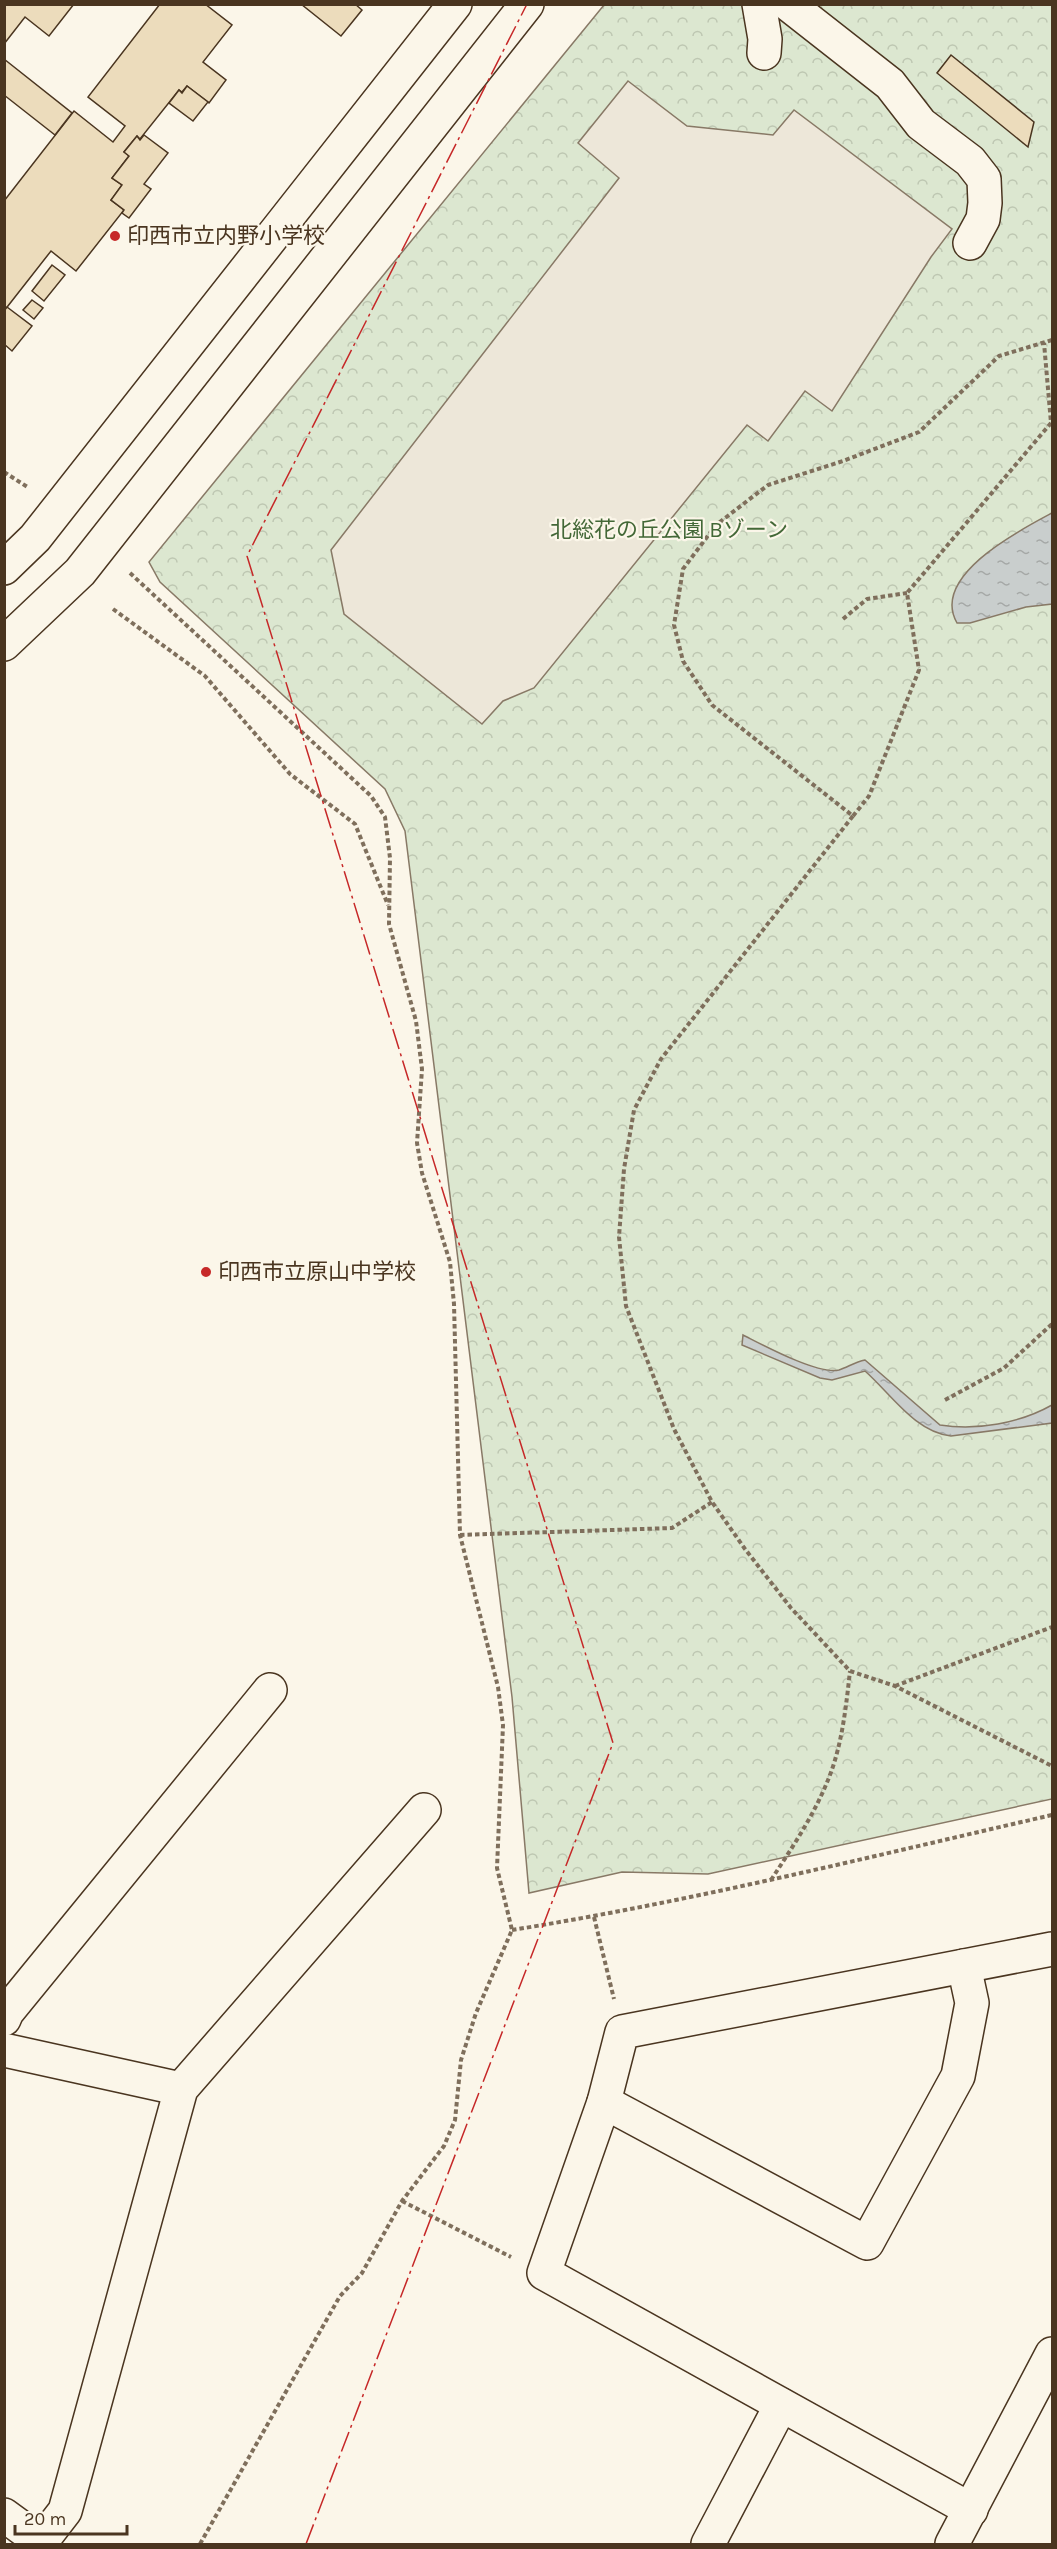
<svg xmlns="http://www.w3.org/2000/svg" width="1057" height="2549" font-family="Karla,'Noto Sans JP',sans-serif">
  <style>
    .park { fill: url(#park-crowns); stroke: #887966; stroke-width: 1.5 }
    .parking { fill: #ede7d9; stroke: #887966; stroke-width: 1.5 }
    .water { fill: url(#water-ripples); stroke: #887966; stroke-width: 1.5 }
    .building { fill: #ecdcbc; stroke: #4a3520; stroke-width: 1.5 }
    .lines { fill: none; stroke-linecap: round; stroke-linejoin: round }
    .minor-casing { stroke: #4a3520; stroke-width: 36 }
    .tertiary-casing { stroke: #4a3520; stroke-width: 36 }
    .path { stroke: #7f6f5c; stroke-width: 4; stroke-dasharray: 4.5 3; stroke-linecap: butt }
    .minor { stroke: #fbf6e9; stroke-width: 33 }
    .tertiary { stroke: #fbf6e9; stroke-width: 33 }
    .power { stroke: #c62828; stroke-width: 1.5; stroke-dasharray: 21 4.5 3 4.5; stroke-linecap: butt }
    .poi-dot { fill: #c62828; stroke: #fbf6e9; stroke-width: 2 }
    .labels { text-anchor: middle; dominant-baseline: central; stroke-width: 4.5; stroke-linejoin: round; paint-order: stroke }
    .poi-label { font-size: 22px; fill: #4a3520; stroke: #fbf6e9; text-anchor: start }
    .park-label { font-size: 22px; fill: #436837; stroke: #fbf6e9 }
  </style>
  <defs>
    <pattern id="park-crowns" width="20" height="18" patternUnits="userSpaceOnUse" patternTransform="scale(1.5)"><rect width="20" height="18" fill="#dce7d0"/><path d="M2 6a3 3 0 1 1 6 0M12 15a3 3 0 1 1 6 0" fill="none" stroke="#bec7b2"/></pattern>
    <pattern id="water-ripples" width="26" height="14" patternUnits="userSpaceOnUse" patternTransform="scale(1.5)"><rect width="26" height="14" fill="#c9cecd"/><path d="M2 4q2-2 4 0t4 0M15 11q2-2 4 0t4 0" fill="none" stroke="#a5a8a6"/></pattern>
  </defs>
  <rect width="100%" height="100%" fill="#fbf6e9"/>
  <!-- park -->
  <polygon class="park" points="604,5 1052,5 1052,1799 708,1874 622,1872 529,1893 512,1697 405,831 385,789 160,582 149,562"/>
  <!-- parking -->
  <polygon class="parking" points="628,81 687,126 773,135 794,110 952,229 931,257 832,411 805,391 768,441 747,425 534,688 503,701 482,724 344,614 331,550 619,178 578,143"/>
  <!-- water -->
  <g class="water">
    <path d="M1052 513V604L1026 607 970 623H957C930 576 1020 530 1052 513Z"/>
    <path d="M743 1335C763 1345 818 1375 839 1370 848 1367 855 1362 865 1360L940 1425C977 1431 1020 1423 1052 1405V1423L951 1436C915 1432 891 1394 865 1371L832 1380 820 1378 742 1345Z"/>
  </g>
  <!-- building -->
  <g class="building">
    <polygon points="4,4 74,4 49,36 25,17 4,44"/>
    <polygon points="160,4 205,4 232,25 203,62 226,80 209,103 187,86 182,92 179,90 140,139 137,136 124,152 129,156 112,178 122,185 111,200 124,210 76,271 51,251 4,311 4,201 74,111 113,142 125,126 88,97"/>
    <polygon points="301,4 355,4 362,10 341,36"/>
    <polygon points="951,55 1034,122 1028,147 937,73"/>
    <polygon points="4,59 72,113 55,135 4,95"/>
    <polygon points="187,86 208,102 193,121 169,103 179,90 182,93"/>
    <polygon points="144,135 168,153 144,184 151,189 129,218 122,213 124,210 111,200 122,185 112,178 129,156 124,152 137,136 140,140"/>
    <polygon points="52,265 65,275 44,301 32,291"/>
    <polygon points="32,300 43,308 34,319 23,310"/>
    <polygon points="7,307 32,326 12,351 4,344 4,311"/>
  </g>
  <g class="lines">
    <defs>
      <g id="minor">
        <polyline points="759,4 765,39 764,53"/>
        <polyline points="788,4 890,84 921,124 970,161 984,179 985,203 983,219 970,243"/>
        <polyline points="4,2019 7,2012 270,1690"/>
        <polyline points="4,2050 181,2089"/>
        <polyline points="604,2102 867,2243 958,2076 972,2003 964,1966"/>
        <polyline points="971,2510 544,2273 604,2102 622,2032 1052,1949"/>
        <polyline points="4,2515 41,2542 40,2544"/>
        <polyline points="41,2542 65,2511 181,2089 424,1810"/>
        <polyline points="708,2544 781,2405"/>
        <polyline points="952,2544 1052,2354"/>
      </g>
      <g id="tertiary">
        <polyline points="4,568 35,538 455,4"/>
        <polyline points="4,644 80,572 527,4"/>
      </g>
    </defs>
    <!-- minor casing -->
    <use href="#minor" class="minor-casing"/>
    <!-- tertiary casing -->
    <use href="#tertiary" class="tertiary-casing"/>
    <!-- path -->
    <g class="path">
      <polyline points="1052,340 999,356 919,432 843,461 768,485 716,525 683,569 674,625 683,661 712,705 853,816 661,1059 634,1110 624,1169 619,1237 626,1306 674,1429 712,1502 745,1549 791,1608 850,1671 895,1686 1052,1766"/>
      <polyline points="4,472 29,488"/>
      <polyline points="130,573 371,796 385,817 390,858 389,924 416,1021 422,1069 417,1143 422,1173 450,1262 454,1304 460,1535 498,1687 503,1725 497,1868 512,1930 476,2013 461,2060 455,2120 444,2146 402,2201 362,2273 340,2296 200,2544"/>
      <polyline points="113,609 205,676 290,774 355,824 388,905"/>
      <polyline points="843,619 867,599 907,593"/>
      <polyline points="853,816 869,796 919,670 907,593 1051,423 1044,343"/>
      <polyline points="945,1400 1004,1368 1052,1324"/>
      <polyline points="460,1535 672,1528 712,1502"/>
      <polyline points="895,1686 1052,1627"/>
      <path d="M771 1880C792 1848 814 1815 828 1780 842 1746 846 1707 850 1671"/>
      <polyline points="594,1917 614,1999"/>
      <path d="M512 1930C694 1901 873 1856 1052 1815"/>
      <polyline points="402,2201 511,2257"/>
    </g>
    <!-- minor -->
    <use href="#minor" class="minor"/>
    <!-- tertiary -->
    <use href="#tertiary" class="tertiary"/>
    <!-- power -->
    <polyline class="power" points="306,2544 613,1743 247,556 527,4"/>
  </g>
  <!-- markers -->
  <g class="poi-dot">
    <circle cx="115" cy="236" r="6"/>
    <circle cx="206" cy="1272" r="6"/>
  </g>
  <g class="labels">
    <!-- poi labels -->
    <g class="poi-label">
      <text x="127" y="236">印西市立内野小学校</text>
      <text x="218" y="1272">印西市立原山中学校</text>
    </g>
    <!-- park labels -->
    <g class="park-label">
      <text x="669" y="530">北総花の丘公園 Bゾーン</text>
    </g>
  </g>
  <!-- border -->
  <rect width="1057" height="2549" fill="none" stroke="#4a3520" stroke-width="12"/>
  <!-- scale -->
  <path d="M15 2525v9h112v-9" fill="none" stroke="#4a3520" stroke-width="3"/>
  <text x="24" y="2525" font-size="18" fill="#4a3520" stroke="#fbf6e9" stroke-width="4.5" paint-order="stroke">20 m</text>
</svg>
